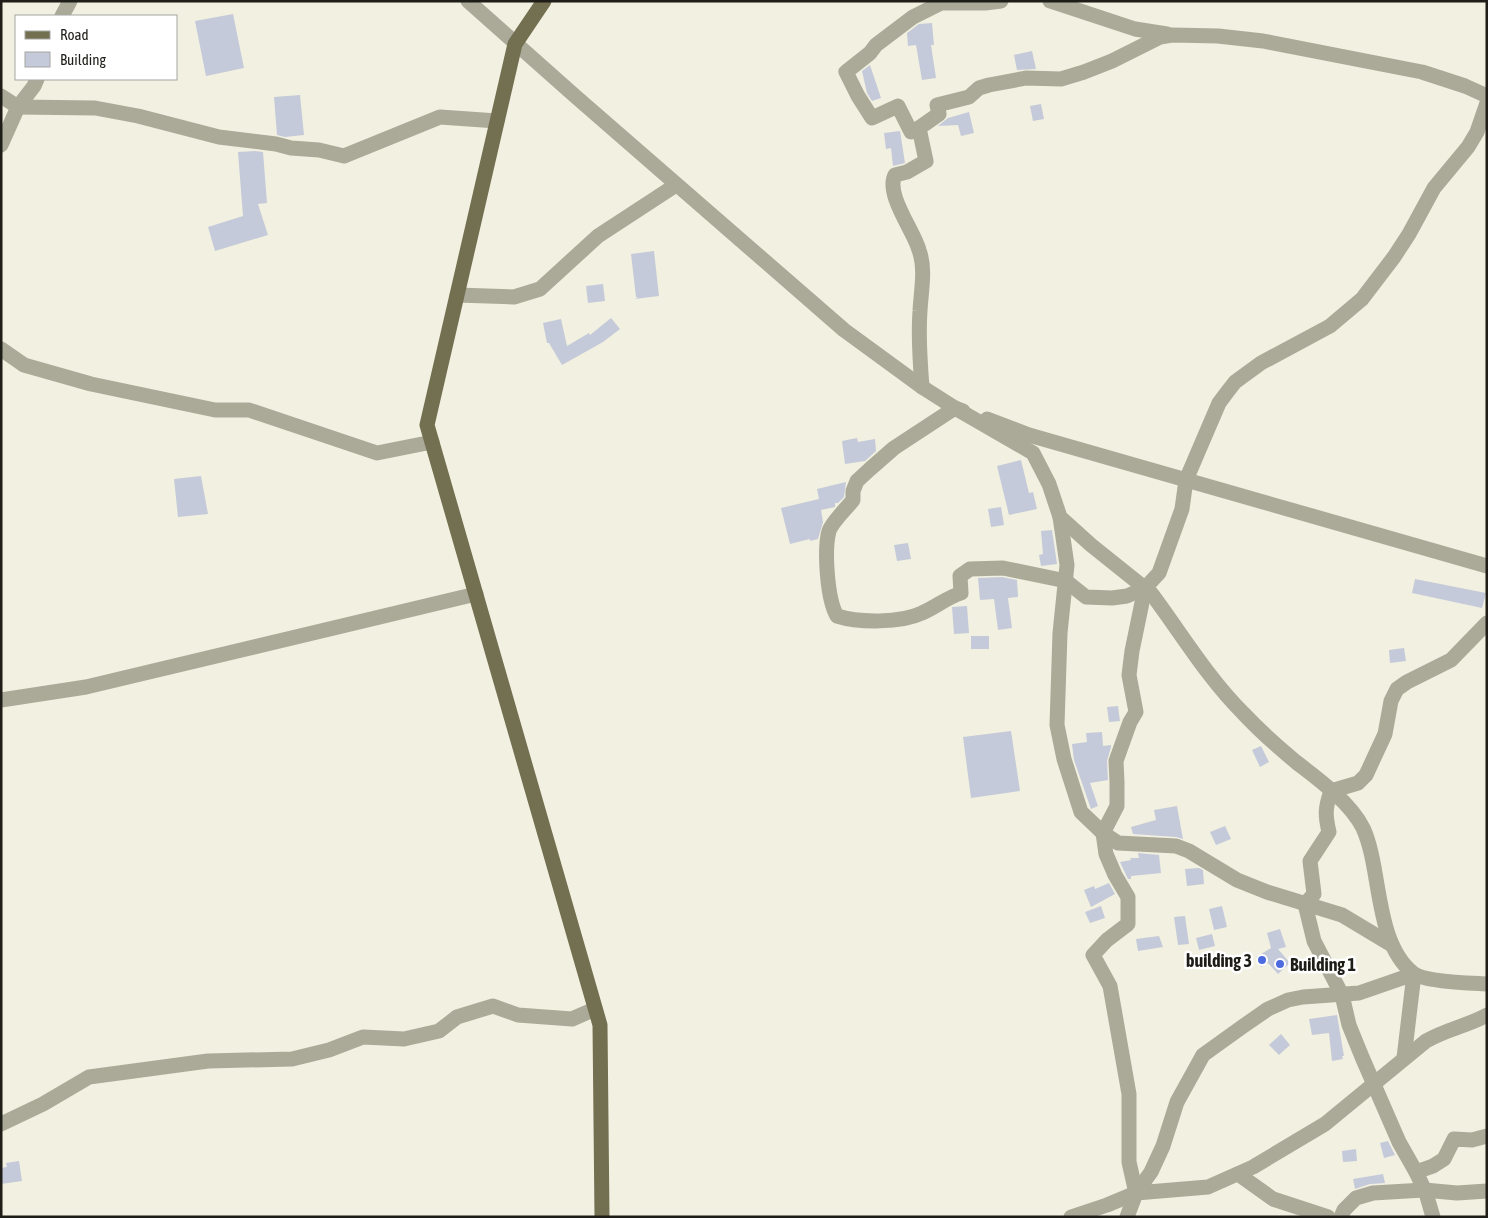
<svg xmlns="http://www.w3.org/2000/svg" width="1488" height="1218" font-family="'Asap Condensed',sans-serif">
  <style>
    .building { fill: #c4cad9 }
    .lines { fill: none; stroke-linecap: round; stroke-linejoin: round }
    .minor { stroke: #abaa99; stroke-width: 15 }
    .major { stroke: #736f51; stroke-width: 15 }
    .poi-dot { fill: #4d6bdf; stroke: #fff; stroke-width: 2 }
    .labels { text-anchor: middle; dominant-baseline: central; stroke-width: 5; stroke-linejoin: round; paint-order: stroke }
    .poi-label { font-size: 18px; font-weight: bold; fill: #1e1d17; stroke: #fff; text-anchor: end }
  </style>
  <rect width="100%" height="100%" fill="#f2f0e0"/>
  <!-- building -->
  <g class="building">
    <polygon points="233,14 244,68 206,76 195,21"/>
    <polygon points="932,23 934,45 931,45 936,78 922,80 916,45 908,46 907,33 919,24"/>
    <polygon points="1032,51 1036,69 1017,70 1014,55"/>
    <polygon points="870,65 881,98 872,101 867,93 862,71"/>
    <polygon points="300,95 304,135 285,137 277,135 274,97"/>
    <polygon points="1041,104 1044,119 1033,121 1030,106"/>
    <polygon points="969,112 974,133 961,136 958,125 938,126 948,118"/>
    <polygon points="900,131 905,163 893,166 891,148 886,149 884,133"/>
    <polygon points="255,151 263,152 267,203 258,204 268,235 215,251 208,227 243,216 238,152"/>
    <polygon points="654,251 659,296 635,299 638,297 636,297 631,254"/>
    <polygon points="603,284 605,301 588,303 586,286"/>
    <polygon points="611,318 620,329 603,342 562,365 549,343 547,343 543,323 561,319 567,346 589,333 590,335"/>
    <polygon points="857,438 858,442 875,439 876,451 865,461 845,464 842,441"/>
    <polygon points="1021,460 1029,493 1033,492 1037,509 1009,515 997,466"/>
    <polygon points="201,476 208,514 178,517 174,479"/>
    <polygon points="846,482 844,497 838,503 835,503 835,507 821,510 823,522 818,539 810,541 810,539 790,544 781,508 819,499 817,489"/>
    <polygon points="1001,507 1004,525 991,527 988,509"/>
    <polygon points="1052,530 1057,564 1041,566 1039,555 1043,554 1041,531"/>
    <polygon points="908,543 911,559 897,561 894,545"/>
    <polygon points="1002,577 1017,580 1018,597 1008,598 1012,628 998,630 994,599 980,600 978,578"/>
    <polygon points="1415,579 1486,593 1482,608 1412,593"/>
    <polygon points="967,606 969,633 954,634 952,607"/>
    <rect x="971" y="636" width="18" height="13"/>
    <polygon points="1404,648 1406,661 1390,663 1389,650"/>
    <polygon points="1118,706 1120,721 1109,722 1107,707"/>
    <polygon points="1011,731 1020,791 971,798 963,737"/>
    <polygon points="1102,732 1103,746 1111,745 1111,747 1107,761 1108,780 1090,783 1098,806 1091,809 1074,760 1072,744 1087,742 1086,733"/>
    <polygon points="1261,746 1269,762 1260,767 1252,750"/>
    <polygon points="1177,806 1183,839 1176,837 1133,834 1131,827 1156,820 1154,810"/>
    <polygon points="1225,826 1231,839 1216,845 1210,832"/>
    <polygon points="1138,853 1159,855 1161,873 1131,876 1131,879 1128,879 1120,862 1131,860 1130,858 1139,858"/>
    <polygon points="1199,868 1203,870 1204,884 1187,886 1185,869"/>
    <polygon points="1109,883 1115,894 1091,907 1084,890 1094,886 1095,889"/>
    <polygon points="1101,906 1105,918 1090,923 1085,912"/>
    <polygon points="1222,906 1227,927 1214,930 1209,909"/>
    <polygon points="1185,916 1189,944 1178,945 1174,917"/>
    <polygon points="1280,929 1286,947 1278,949 1290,963 1278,974 1268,963 1261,967 1256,957 1271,948 1267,933"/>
    <polygon points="1212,934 1215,946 1199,950 1196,938"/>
    <polygon points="1159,936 1163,947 1138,951 1136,939"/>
    <polygon points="1337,1015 1344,1056 1342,1056 1343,1059 1332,1061 1329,1033 1312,1035 1309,1019"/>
    <polygon points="1281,1034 1290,1045 1279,1055 1269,1045"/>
    <polygon points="1388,1141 1395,1155 1384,1158 1380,1143"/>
    <polygon points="1356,1149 1357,1161 1343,1162 1342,1151"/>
    <polygon points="19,1161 22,1181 1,1184 1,1168 7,1167 6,1163"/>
    <polygon points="1383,1174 1385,1183 1370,1184 1355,1189 1353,1179"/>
  </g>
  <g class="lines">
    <!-- minor -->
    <g class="minor">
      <polyline points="468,1 575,96 844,330 922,387 955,408 963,411"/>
      <polyline points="1050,1 1135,29 1167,34"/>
      <polyline points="62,16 70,1"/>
      <polyline points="1,96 18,107 95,108 138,116 219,137 276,144 291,148 319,150 344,156 440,117 497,121"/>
      <path d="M1487 103 1477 132 1468 147 1434 188 1409 234 1394 257 1362 299 1330 326 1261 363 1235 382 1228 391 1219 403 1186 480 1182 509 1159 573 1145 588 1127 596 1112 598 1086 597 1066 581 1003 568 970 569 960 576 961 593C946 598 936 607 922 613 901 623 859 623 837 616 827 599 824 550 829 531 832 522 847 508 853 500V491L857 481 870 469 894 448 955 408 1033 453 1049 484 1060 517 1091 545 1151 593C1181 633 1207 677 1243 713 1259 730 1278 747 1296 762 1318 779 1350 802 1363 828 1382 869 1374 942 1413 973 1424 982 1471 983 1487 984"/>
      <polyline points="919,128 911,132 898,106 872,118 858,96 846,72 870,53 876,45 913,17 941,3 985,3 1001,1"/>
      <polyline points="1,145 18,107 34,86 37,79"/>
      <polyline points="457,295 514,297 540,289 598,236 676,185"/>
      <polyline points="1,349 24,365 91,384 215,410 249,410 377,453 432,442"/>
      <path d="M922 387C920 362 918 336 920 311 921 291 926 269 919 250 914 231 885 194 895 175L907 172 926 161 919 128 939 114 937 105 969 97 979 88 989 85 1026 78 1061 79 1084 72 1112 61 1160 37 1172 35 1218 36 1263 41 1422 72 1465 86 1487 96"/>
      <polyline points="987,419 1029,435 1487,566"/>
      <polyline points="1060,517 1067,565 1060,633 1057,725 1064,759 1081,812 1103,833 1118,843 1176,846 1189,851 1237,880 1267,892 1342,915 1392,945"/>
      <polyline points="1,700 86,687 476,594"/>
      <polyline points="1,1124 43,1104 89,1077 208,1061 292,1059 329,1050 363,1037 404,1039 439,1031 457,1017 493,1006 518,1015 572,1019 595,1009"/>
      <polyline points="1416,1172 1433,1166 1444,1159 1454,1139 1472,1140 1487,1136"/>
      <polyline points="1238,1174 1273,1199 1328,1217"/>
      <path d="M1136 1193 1208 1187 1253 1167 1325 1124 1426 1041C1447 1029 1467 1026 1487 1015"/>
      <polyline points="1071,1217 1107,1205 1136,1193 1151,1172 1163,1146 1177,1102 1203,1055 1242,1027 1268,1009 1288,1000 1303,997 1359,993 1414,974 1404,1058"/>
      <polyline points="1127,1217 1136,1193 1129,1162 1129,1094 1110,986 1093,955 1107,940 1128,924 1128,897 1115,875 1106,854 1103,833 1117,806 1117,782 1116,761 1130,722 1136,712 1129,675 1132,651 1145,588"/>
      <polyline points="1341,1217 1344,1210 1356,1198 1373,1193 1424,1190 1457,1193 1487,1191"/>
      <path d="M1433 1217 1426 1193 1416 1172 1399 1142 1362 1057 1349 1025 1342 995 1314 941 1305 904 1314 894 1310 861 1329 832C1325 815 1325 808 1331 791L1358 783 1366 775 1385 734 1391 701 1397 689 1407 682 1451 660 1487 623"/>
    </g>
    <!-- major -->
    <polyline class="major" points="544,1 515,44 427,425 600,1025 602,1217"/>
  </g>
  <!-- markers -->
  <g class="poi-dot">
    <circle cx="1262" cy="960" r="5"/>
    <circle cx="1280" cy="964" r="5"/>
  </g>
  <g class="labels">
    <!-- poi labels -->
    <g class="poi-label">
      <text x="1252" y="960">building 3</text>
      <text x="1290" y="964" text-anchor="start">Building 1</text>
    </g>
  </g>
  <!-- border -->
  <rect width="1488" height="1218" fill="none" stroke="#1e1d17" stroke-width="5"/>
  <!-- legend -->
  <rect x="15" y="15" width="162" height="65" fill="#ffffff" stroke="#a5a5a2"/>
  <rect x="25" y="31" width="25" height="8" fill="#736f51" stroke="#a5a5a2"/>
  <text x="60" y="40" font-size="15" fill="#1e1d17">Road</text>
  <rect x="25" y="52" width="25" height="15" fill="#c4cad9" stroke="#a5a5a2"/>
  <text x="60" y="65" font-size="15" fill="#1e1d17">Building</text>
</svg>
